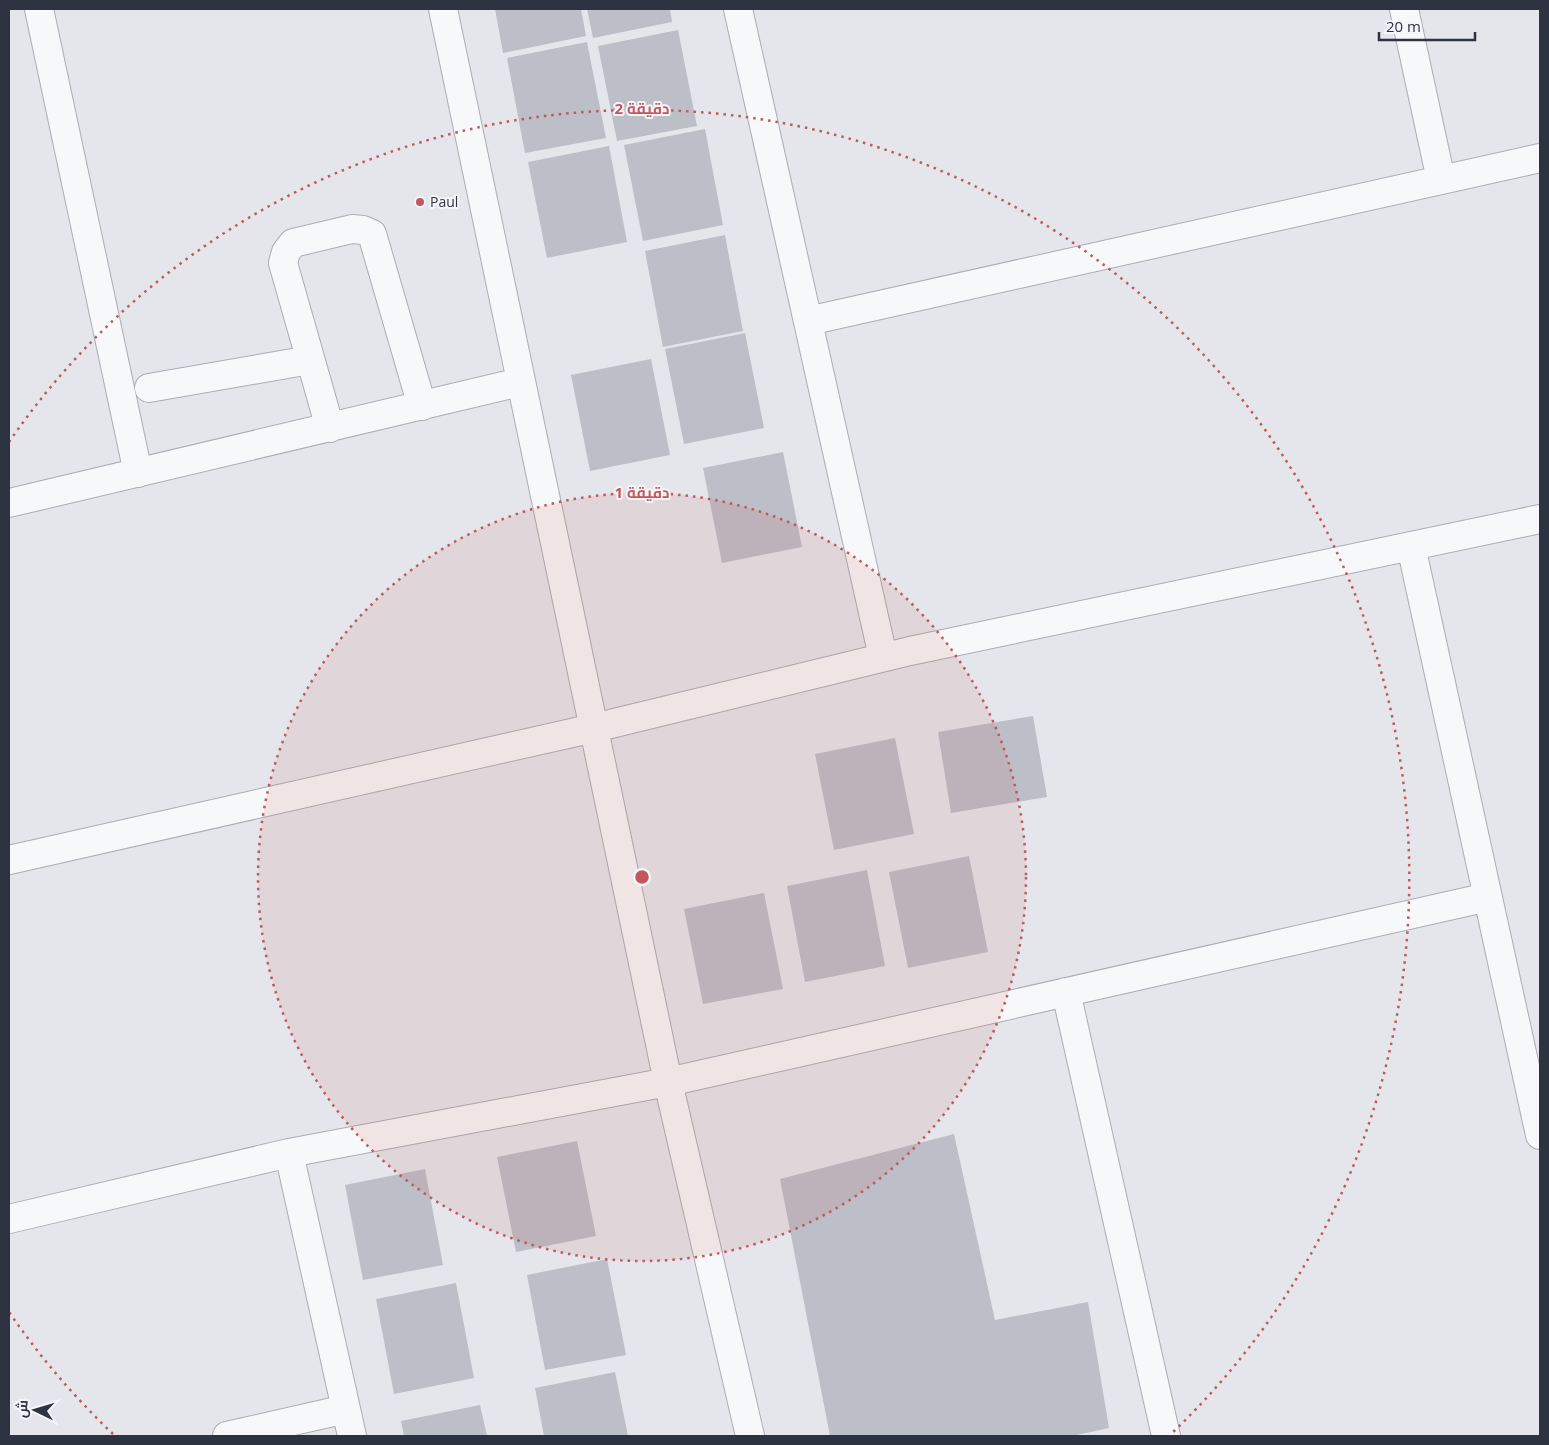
<svg xmlns="http://www.w3.org/2000/svg" width="1549" height="1445" viewBox="0 0 1549 1445" font-family="'Open Sans',Cairo,sans-serif">
<style>
.building{fill:#bcbfc7}
.lines{fill:none;stroke-linecap:round;stroke-linejoin:round}
.minor-casing{stroke:#aaadb5;stroke-width:30}
.minor{stroke:#f7f8f9;stroke-width:28}
.ring{fill:none;stroke:#c2575c;stroke-width:2.5;stroke-dasharray:2.5 5}
.poi-dot{fill:#c2575c;stroke:#f4f5f8;stroke-width:2}
.labels{text-anchor:middle;stroke-width:4;stroke-linejoin:round;paint-order:stroke}
.poi-label{font-size:14px;fill:#2e3342;stroke:#f4f5f8;text-anchor:start}
.centre{fill:#c2575c;stroke:#f4f5f8;stroke-width:2.5}
.ring-label{font-size:15px;text-anchor:middle;font-weight:bold;fill:#c2575c;stroke:#f4f5f8;stroke-width:4;stroke-linejoin:round;paint-order:stroke}
</style>
<rect width="100%" height="100%" fill="#e4e6eb"/>
<path class="building" d="M495,9H581L586,36L503,53Z
M587,9H670L672,22L593,38Z
M678,30L697,126L617,141L598,46Z
M587,42L606,138L525,153L507,58Z
M705,129L723,225L643,241L624,145Z
M609,146L627,242L547,258L528,162Z
M725,235L743,331L663,347L645,251Z
M745,333L764,428L684,444L665,349Z
M651,359L670,455L590,471L571,375Z
M783,452L802,547L722,563L703,468Z
M1033,716L1047,797L951,813L938,732Z
M895,738L914,834L834,850L815,754Z
M969,856L988,952L908,968L889,872Z
M867,870L885,966L805,982L787,886Z
M764,893L783,989L703,1004L684,909Z
M954,1134L995,1320L1088,1302L1109,1428L1072,1436H830L780,1179Z
M577,1141L596,1236L516,1252L497,1157Z
M425,1169L443,1265L363,1280L345,1185Z
M607,1259L626,1355L545,1370L527,1275Z
M456,1283L474,1378L394,1394L376,1299Z
M615,1372L628,1436H544L535,1388Z
M480,1405L487,1436H404L401,1421Z"/>
<g class="lines">
<defs>
<path id="minor" d="M39,9L138,473
M443,9L668,1082L750,1436
M738,9L883,657
M1404,9L1441,180
M808,321L1540,158
M149,388L310,360
M330,428L283,263L286,252L293,243L352,229L363,230L372,234L422,406
M9,503L520,382
M1411,546L1540,1135
M9,860L594,728L910,651L1540,519
M1066,992L1166,1436
M289,1153L352,1436
M9,1219L289,1153L668,1082L1488,897
M227,1436L346,1409"/>
</defs>
<use href="#minor" class="minor-casing"/>
<use href="#minor" class="minor"/>
</g>
<circle cx="642" cy="877" r="384" fill="#c2575c" fill-opacity=".12"/>
<g class="ring">
<circle cx="642" cy="877" r="384"/>
<path d="M113 1434A768 768 0 0 1 9 1312M9 442A768 768 0 1 1 1171 1434"/>
</g>
<circle class="poi-dot" cx="420" cy="202" r="5"/>
<g class="labels">
<g class="poi-label">
<text x="430" y="207">Paul</text>
</g>
</g>
<circle cx="642" cy="877" r="8" class="centre"/>
<g class="ring-label">
<text x="642" y="114">2 دقيقة</text>
<text x="642" y="498">1 دقيقة</text>
</g>
<rect width="1549" height="1445" fill="none" stroke="#2e3342" stroke-width="20"/>
<g transform="translate(35 1410) rotate(275)" stroke="#f4f5f8" stroke-width="4" paint-order="stroke">
<path d="M0-4L9 19L0 12L-9 19Z" fill="#2e3342"/>
<text y="-8" font-size="14" font-weight="bold" text-anchor="middle" fill="#2e3342">ش</text>
</g>
<path d="M1379 32v8h96v-8" fill="none" stroke="#2e3342" stroke-width="2.5"/>
<text x="1386" y="32" font-size="15" fill="#2e3342" stroke="#f4f5f8" stroke-width="4" paint-order="stroke">20 m</text>
</svg>
